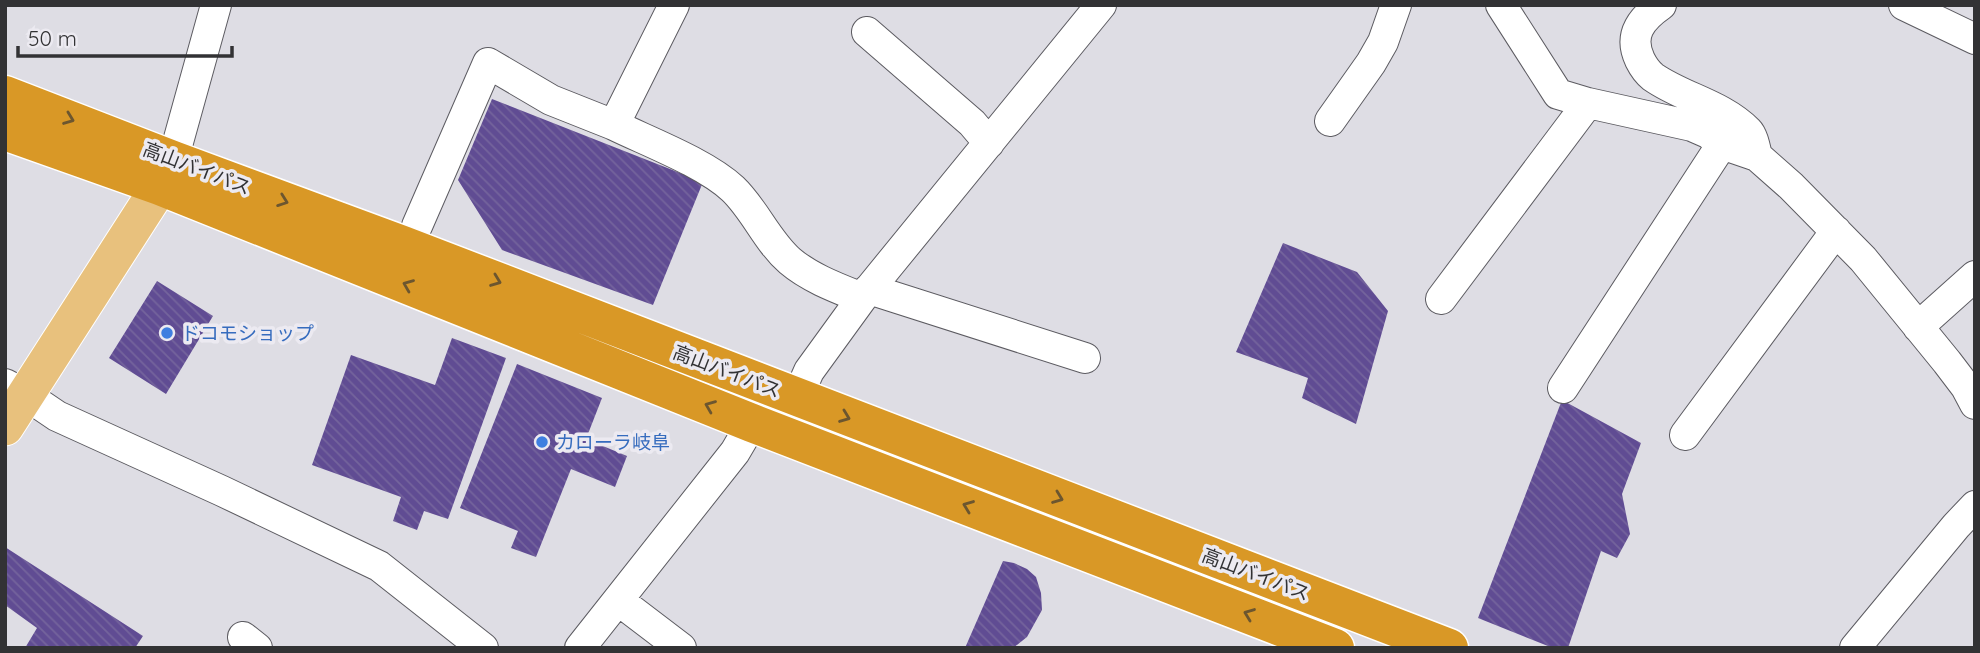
<svg xmlns="http://www.w3.org/2000/svg" width="1980" height="653" viewBox="0 0 1980 653" font-family="Quicksand,'Noto Sans JP',sans-serif">
<style>
.building{fill:url(#building-back-hatch)}
.lines{fill:none;stroke-linecap:round;stroke-linejoin:round}
.minor-casing{stroke:#5c5b61;stroke-width:32}
.major-casing{stroke:#fff;stroke-width:39}
.highway-casing{stroke:#fff;stroke-width:41}
.minor{stroke:#fff;stroke-width:30}
.major{stroke:#e8c17d;stroke-width:37}
.highway{stroke:#d99826;stroke-width:38}
.oneway{stroke:#6c562f}
.shop-dot{fill:#3f7fe0;stroke:#eceaf1;stroke-width:2.5}
.labels{text-anchor:middle;stroke-width:7;stroke-linejoin:round;paint-order:stroke}
.street-label{font-size:19px;fill:#323234;stroke:#eceaf1}
.shop-label{font-size:19px;fill:#366cbe;stroke:#eceaf1;text-anchor:start}
</style>
<defs>
<pattern id="building-back-hatch" width="6" height="6" patternUnits="userSpaceOnUse" patternTransform="scale(1.75)"><rect width="6" height="6" fill="#604c93"/><path d="M-1 5l2 2M0 0l6 6M5-1l2 2" fill="none" stroke="#74649c"/></pattern>
</defs>
<rect width="100%" height="100%" fill="#dedde4"/>
<path class="building" d="M492,99L703,182L653,305L502,250L458,180Z
M1283,243L1357,272L1388,311L1356,424L1302,398L1308,378L1236,352Z
M157,281L213,316L166,394L109,358Z
M452,338L506,358L448,519L424,511L417,530L393,521L401,497L312,465L351,355L435,385Z
M517,364L602,398L586,439L627,456L615,487L571,469L536,557L511,548L518,531L460,508Z
M1562,400L1641,443L1622,494L1630,534L1617,558L1601,551L1568,648H1553L1478,618Z
M5,547L143,636L135,648H25L37,628L5,605Z
M1003,561L1014,563L1027,569L1036,577L1041,593L1042,610L1027,637L1013,648H965Z"/>
<g class="lines">
<defs>
<path id="minor" d="M1501,5L1558,94L1588,103L1692,126L1708,133L1722,144L1757,156L1791,186L1863,259L1947,362L1966,387L1975,404
M1661,5C1641,19 1628,35 1640,60C1643,66 1648,73 1653,77C1683,98 1721,104 1748,131C1753,136 1755,148 1757,156
M1904,5L1975,39
M867,32L972,123L989,143
M1330,121L1371,63L1383,42L1396,5
M614,125C649,142 705,163 733,189C755,210 767,241 790,261C810,278 837,288 862,298
M173,160L216,5
M417,226L488,63L551,100L614,125L674,5
M869,289L1085,358
M1441,299L1588,103
M1918,327L1975,276
M5,384L26,395L57,416L222,491L379,566L483,648
M1563,388L1722,144
M797,398L809,371L862,298L1101,5
M1685,435L1836,231
M618,600L681,648
M243,637L257,648
M580,648L735,452L752,423
M1855,648L1956,526L1975,506"/>
<path id="major" d="M5,427L160,186L173,160"/>
<path id="highway" d="M5,95L173,160L403,245L1449,648
M5,131L160,186L752,423L1335,648"/>
</defs>
<use href="#minor" class="minor-casing"/>
<use href="#major" class="major-casing"/>
<use href="#highway" class="highway-casing"/>
<use href="#minor" class="minor"/>
<use href="#major" class="major"/>
<use href="#highway" class="highway"/>
</g>
<defs><path id="oneway-chevron" d="M-2-3.5L2.5 0L-2 3.5" fill="none" stroke-width="1.6" stroke-linecap="round" stroke-linejoin="round" transform="scale(1.75)"/></defs>
<g class="oneway">
<use href="#oneway-chevron" transform="translate(69 119) rotate(21)"/>
<use href="#oneway-chevron" transform="translate(283 201) rotate(20)"/>
<use href="#oneway-chevron" transform="translate(496 281) rotate(21)"/>
<use href="#oneway-chevron" transform="translate(408 285) rotate(-158)"/>
<use href="#oneway-chevron" transform="translate(710 406) rotate(-158)"/>
<use href="#oneway-chevron" transform="translate(845 417) rotate(21)"/>
<use href="#oneway-chevron" transform="translate(1058 498) rotate(21)"/>
<use href="#oneway-chevron" transform="translate(968 506) rotate(-159)"/>
<use href="#oneway-chevron" transform="translate(1249 614) rotate(-159)"/>
</g>
<g class="shop-dot">
<circle cx="167" cy="333" r="7"/>
<circle cx="542" cy="442" r="7"/>
</g>
<g class="labels">
<g class="street-label">
<text transform="translate(197 168) rotate(21)" y="7">高山バイパス</text>
<text transform="translate(727 371) rotate(21)" y="7">高山バイパス</text>
<text transform="translate(1256 574) rotate(21)" y="7">高山バイパス</text>
</g>
<g class="shop-label">
<text x="181" y="340">ドコモショップ</text>
<text x="556" y="449">カローラ岐阜</text>
</g>
</g>
<rect width="1980" height="653" fill="none" stroke="#323234" stroke-width="14"/>
<path d="M18 46v10h214v-10" fill="none" stroke="#323234" stroke-width="3.5"/>
<text x="28" y="46" font-size="21" fill="#323234" stroke="#eceaf1" stroke-width="5" paint-order="stroke">50 m</text>
</svg>
